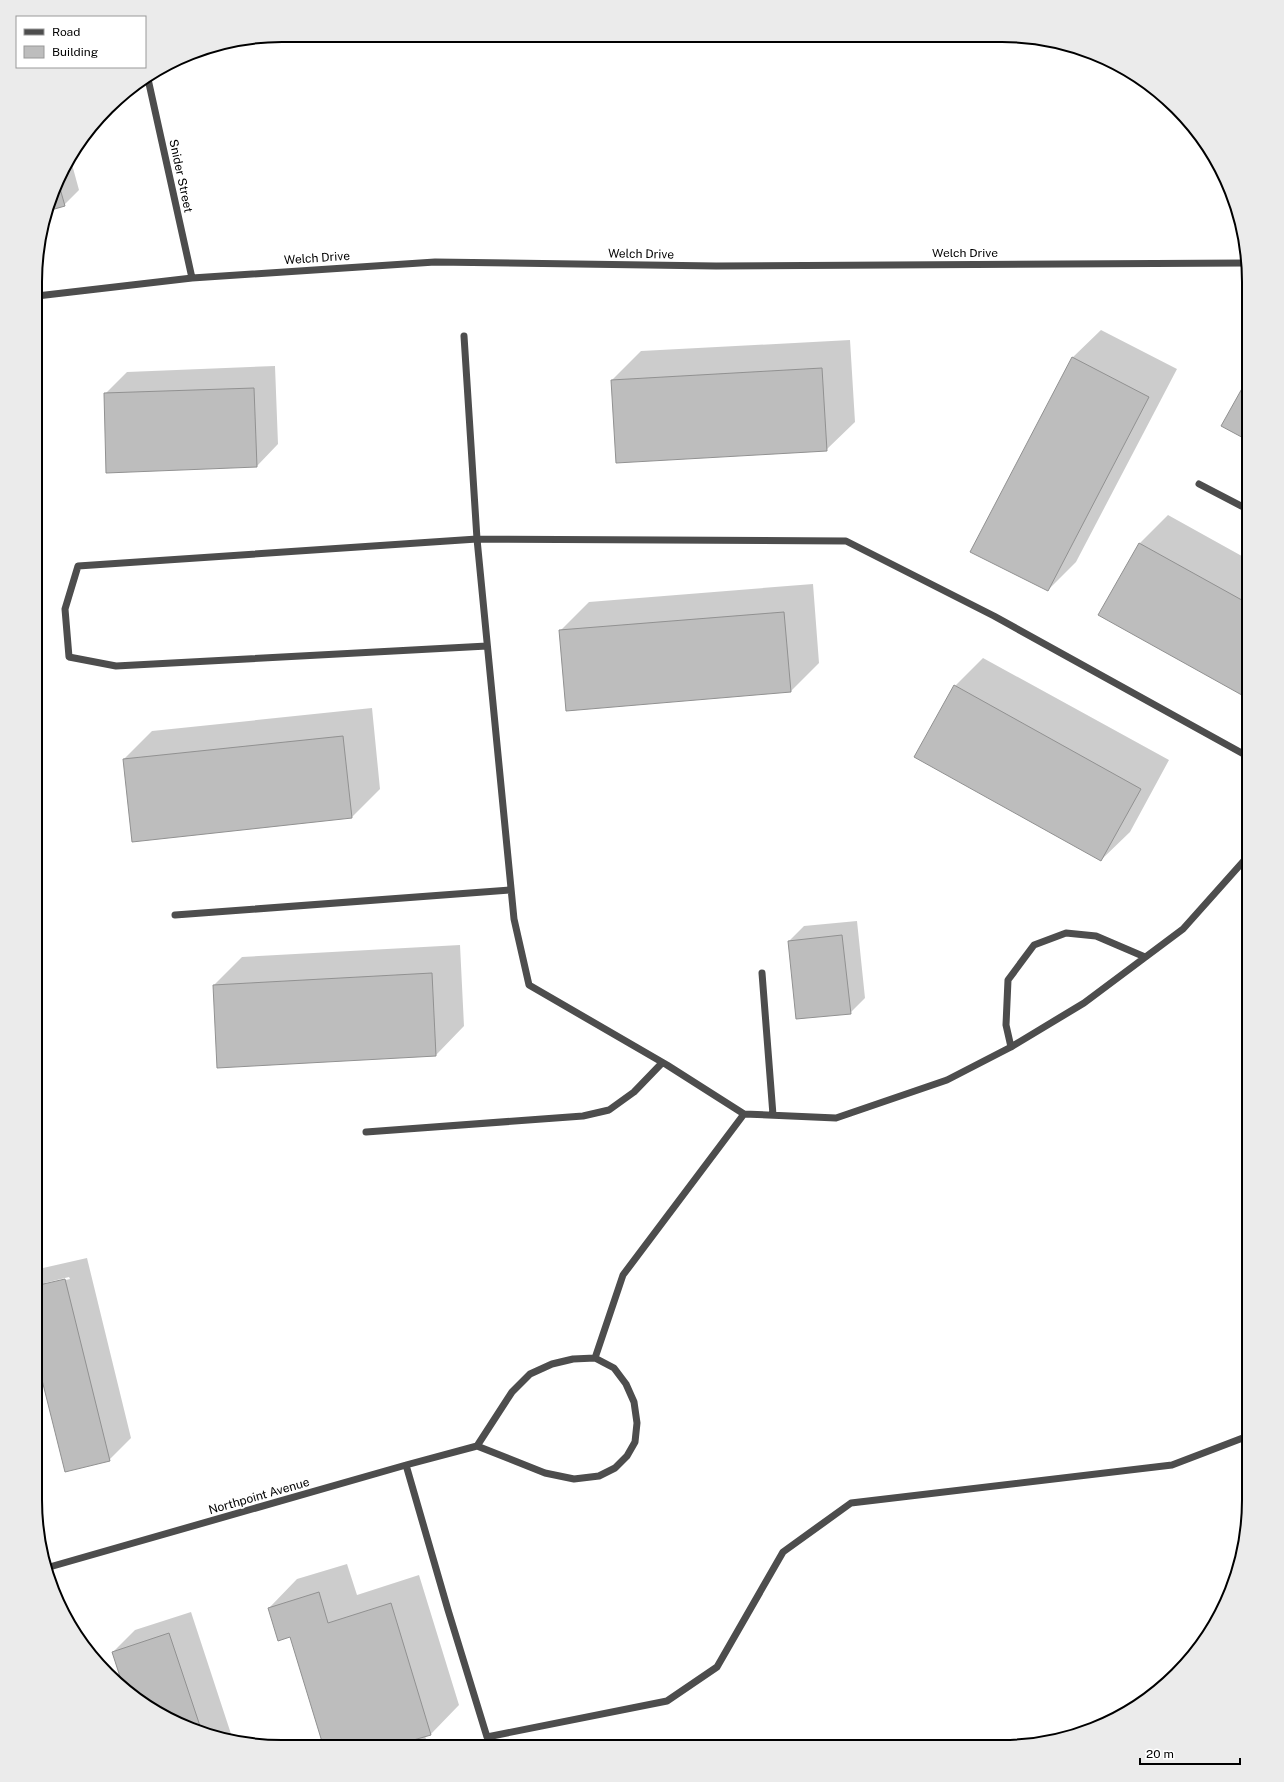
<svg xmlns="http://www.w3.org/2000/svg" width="1284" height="1782" viewBox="0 0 1284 1782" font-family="'Public Sans',sans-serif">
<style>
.shadow{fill:#0003;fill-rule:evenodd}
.building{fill:#bdbdbd;stroke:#919191}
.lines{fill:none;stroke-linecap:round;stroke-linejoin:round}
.minor{stroke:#4d4d4d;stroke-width:7}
.labels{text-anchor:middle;stroke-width:3.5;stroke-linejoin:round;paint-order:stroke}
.street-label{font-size:12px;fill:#000;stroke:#fff}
.rim{fill:none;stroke:#000;stroke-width:2}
</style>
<rect width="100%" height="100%" fill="#fff"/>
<path class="shadow" d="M70,157L79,190L64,205L51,209Z
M1101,330L1177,369L1076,562L1048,590L1072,358Z
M850,340L855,422L826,450L617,462L612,380L641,351Z
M275,366L278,444L257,466L105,394L127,372Z
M1168,515L1249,560V698L1140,543Z
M813,584L819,663L791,691L560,631L589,602Z
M983,658L1169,760L1130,832L1101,860L955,686Z
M372,708L380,789L352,817L132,840L124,759L152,731Z
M857,921L865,998L850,1013L789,941L804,926Z
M460,945L464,1026L436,1055L214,985L242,957Z
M87,1258L131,1438L109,1460L35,1348V1276L43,1268ZM69,1277L70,1279L45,1285V1283Z
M347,1564L357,1595L419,1575L459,1705L431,1734L425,1736L428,1745H324L290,1636L269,1608L297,1579Z
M191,1612L233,1740L188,1728L132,1696L126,1691L113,1652L135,1630Z"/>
<path class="building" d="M59,185L65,206L51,210Z
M1072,357L1149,397L1048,591L970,552Z
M822,368L827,451L616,463L611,380Z
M1249,376V441L1221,426Z
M254,388L257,467L106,473L104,393Z
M1139,543L1249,604V699L1098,615Z
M784,612L791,692L566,711L559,630Z
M954,685L1141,789L1101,861L914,757Z
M343,736L352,818L132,842L123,759Z
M842,935L851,1014L796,1019L788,941Z
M432,973L436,1056L217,1068L213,985Z
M65,1279L110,1461L65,1472L35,1352V1286Z
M319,1592L328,1623L391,1603L431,1735L396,1745H323L290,1637L278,1641L268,1608Z
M169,1633L202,1732L188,1728L132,1696L124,1689L112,1652Z"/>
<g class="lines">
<path class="minor" d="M148,79L192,278
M37,296L192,278L435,262L716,266L1247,263
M464,336L477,539L514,919L529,985L667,1065L744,1114L623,1275L595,1358
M1199,484L1249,510
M487,646L116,666L69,657L65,609L78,566L477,539L846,541L994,616L1249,757
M175,915L511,890
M762,973L773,1115
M1011,1047L1006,1025L1008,980L1034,945L1066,933L1096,936L1145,957
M744,1114L836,1118L947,1080L1011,1047L1084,1003L1183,929L1249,855
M366,1132L583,1116L609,1110L634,1092L662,1063
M406,1465L448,1610L487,1737L667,1701L717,1667L783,1552L851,1503L1172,1465L1248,1436
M46,1568L406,1465L477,1446L545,1473L574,1479L599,1476L615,1468L627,1456L635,1442L637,1423L634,1402L626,1384L614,1368L595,1358L573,1359L552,1364L530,1374L512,1392L477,1446"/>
</g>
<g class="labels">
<g class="street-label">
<text transform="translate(181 176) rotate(78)" y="4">Snider Street</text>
<text x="965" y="257">Welch Drive</text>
<text transform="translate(641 254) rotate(1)" y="4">Welch Drive</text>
<text transform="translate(317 258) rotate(-4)" y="4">Welch Drive</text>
<text transform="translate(259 1496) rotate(-16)" y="4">Northpoint Avenue</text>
</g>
</g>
<path d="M0 0H1284V1782H0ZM282 42H1002A240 240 0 0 1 1242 282V1500A240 240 0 0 1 1002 1740H282A240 240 0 0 1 42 1500V282A240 240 0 0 1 282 42Z" fill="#ebebeb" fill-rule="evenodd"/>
<path class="rim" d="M282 42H1002A240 240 0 0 1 1242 282V1500A240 240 0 0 1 1002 1740H282A240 240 0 0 1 42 1500V282A240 240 0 0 1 282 42Z"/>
<rect x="16" y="16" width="130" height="52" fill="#ffffff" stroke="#999999"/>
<rect x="24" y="29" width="20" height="6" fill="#4d4d4d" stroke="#999999"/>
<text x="52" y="36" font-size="12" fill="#000000">Road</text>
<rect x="24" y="46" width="20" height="12" fill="#bdbdbd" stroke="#999999"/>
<text x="52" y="56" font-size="12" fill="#000000">Building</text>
<path d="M1140 1758v6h100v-6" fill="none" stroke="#000000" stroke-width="2"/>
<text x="1146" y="1758" font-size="12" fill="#000000" stroke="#ffffff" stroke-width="3" paint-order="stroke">20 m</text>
</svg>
